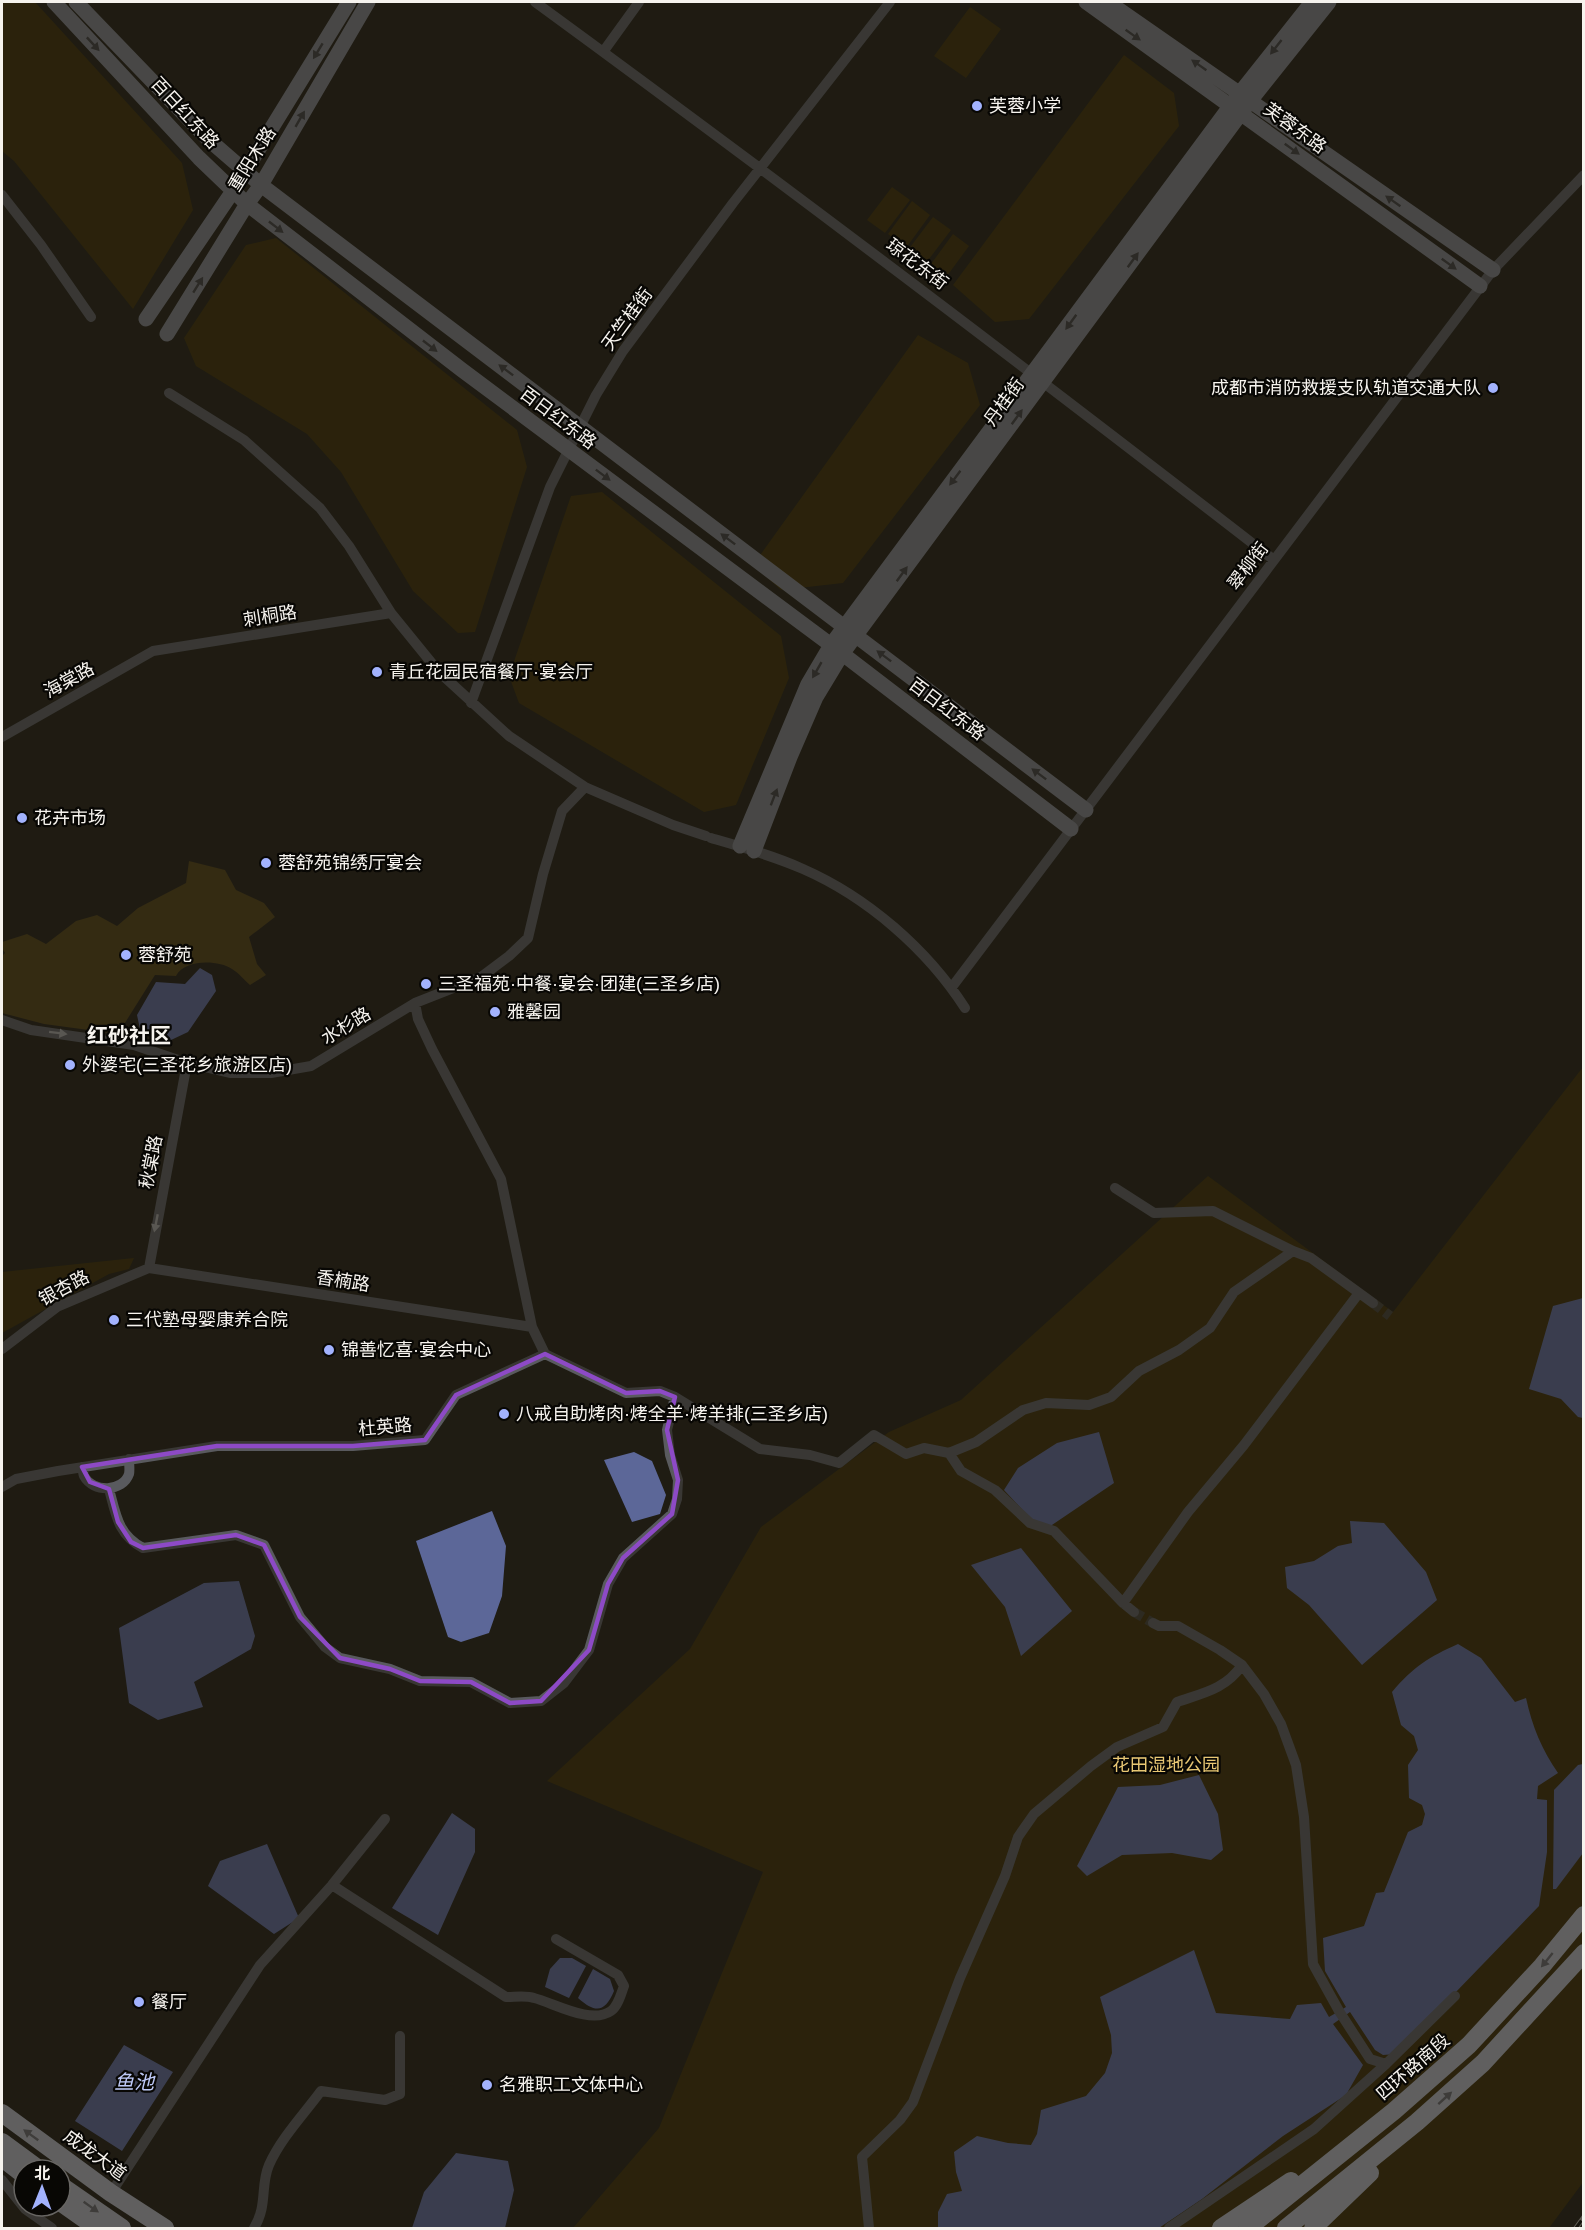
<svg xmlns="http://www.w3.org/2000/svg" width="1585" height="2230" viewBox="0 0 1585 2230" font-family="Helvetica,'Noto Sans SC',sans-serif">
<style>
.green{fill:#3a2c05}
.forest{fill:#4e3e13}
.water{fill:#5c6798}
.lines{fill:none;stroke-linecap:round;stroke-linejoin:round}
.street-tunnel{stroke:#3f3c34;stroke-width:10;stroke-dasharray:10 5;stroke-linecap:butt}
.street{stroke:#595a5e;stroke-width:10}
.secondary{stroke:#7b7d85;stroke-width:15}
.highway{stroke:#afb2bd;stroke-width:18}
.rail-casing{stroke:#b1aea7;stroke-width:5}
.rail{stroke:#080704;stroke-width:3;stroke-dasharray:9;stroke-linecap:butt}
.oneway{fill:#3c3c3e}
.oneway2{fill:#a09f9f}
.oneway3{fill:#64656a}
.marked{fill:none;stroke:#8d4ac6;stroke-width:4.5;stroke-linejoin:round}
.poi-dot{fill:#a2b2fd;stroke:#080704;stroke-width:2}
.labels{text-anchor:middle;stroke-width:4.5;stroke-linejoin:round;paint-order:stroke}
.poi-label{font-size:18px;fill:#f6f3ee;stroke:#080704;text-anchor:start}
.street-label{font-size:18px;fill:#f6f3ee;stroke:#080704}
.park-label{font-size:18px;fill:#e8c774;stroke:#080704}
.water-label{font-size:20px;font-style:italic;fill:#bec9f7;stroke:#080704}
.quarter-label{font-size:21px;font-weight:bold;fill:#f6f3ee;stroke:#080704}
</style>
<rect width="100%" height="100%" fill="#1f1c13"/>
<path class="green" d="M2,2H35L182,163L193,210L133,309L14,161L2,151Z
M970,7L1001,29L966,78L934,56Z
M1124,55L1174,93L1179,126L1029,319L995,322L953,285Z
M892,187L910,200L885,233L867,220Z
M912,201L930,215L906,248L888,234Z
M933,217L951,230L926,263L908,250Z
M953,234L969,246L947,276L931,264Z
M276,238L517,430L527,467L475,632L458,633L413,591L341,472L307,434L196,366L184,338L246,245Z
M918,335L968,363L980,405L843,583L781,590L753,565Z
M602,492L781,636L789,678L736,805L704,812L519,703L509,676L571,496Z
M1583,1067L1584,2181L1549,2228H573L659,2128L763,1872L547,1781L690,1649L761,1527L889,1432L961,1400L1208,1176L1393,1312Z
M134,1258L129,1269L109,1274L2,1333V1272Z"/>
<path class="forest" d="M189,861L225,870L236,890L264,903L275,917L249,937L257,964L266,975L250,985C244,980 239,973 232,969C218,960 185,959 176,976L155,975L118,1034L44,1024L2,1013V956L5,953L2,948V942L27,934L46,944L76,921L97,915L117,926L138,908L186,883Z"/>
<path class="water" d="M200,968L212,975L216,991L188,1032L171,1040L140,1029L137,1015L156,982L185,984Z
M1583,1298H1584L1583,1418L1578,1417L1561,1399L1529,1389L1553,1306Z
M1099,1432L1114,1483L1049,1527L1032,1520L1004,1490L1018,1468L1057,1443Z
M634,1452L652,1461L666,1495L660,1514L632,1522L604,1460Z
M492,1511L506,1546L502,1596L489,1633L461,1642L448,1637L416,1541Z
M1350,1521L1384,1523L1426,1572L1437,1600L1362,1665L1309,1605L1287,1588L1285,1567L1314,1561L1338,1546L1352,1543Z
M1021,1548L1072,1611L1021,1656L1005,1607L971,1565Z
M239,1581L255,1636L251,1649L194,1682L203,1707L158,1720L129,1703L119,1628L204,1583Z
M1458,1644L1481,1658L1515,1702L1526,1698C1532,1726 1542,1750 1558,1773L1538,1786L1537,1799L1547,1800V1852L1539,1906L1396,2054L1383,2055L1375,2050L1350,2012L1333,2024L1363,2065L1346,2095L1283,2136L1202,2199L1159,2228H938V2212L947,2194L962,2191L956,2172L954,2152L977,2136L1008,2143L1031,2145L1037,2134L1041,2110L1086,2096L1105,2073L1112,2053L1111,2035L1100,1997L1194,1950L1216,2013L1290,2019L1297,2005L1321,2003L1329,2017L1346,2007L1325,1971L1323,1938L1364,1926L1376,1893L1384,1892L1408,1832L1422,1825L1425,1814L1422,1805L1409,1798L1408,1765L1418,1750L1414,1736L1401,1725L1392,1692C1413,1667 1429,1657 1458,1644Z
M1583,1764V1853L1556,1889H1553L1554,1790L1578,1765Z
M1199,1775L1218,1814L1223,1850L1211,1860L1172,1853L1122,1855L1087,1876L1077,1866L1118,1787L1160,1785Z
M452,1813L475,1829V1852L438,1935L392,1908Z
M267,1844L299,1918L274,1934L208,1886L220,1861Z
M560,1958H572L586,1966L569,1998L545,1987L550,1969Z
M593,1969L610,1979L614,1991C605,2012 596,2014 578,1998Z
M124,2045L173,2072L122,2151L75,2121Z
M456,2153L508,2161L514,2190L505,2228H412L424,2192Z"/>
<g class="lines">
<path class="street-tunnel" d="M1373,1303L1390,1316
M1134,1612L1153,1623"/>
<path class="street" d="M535,2C784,184 1030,371 1274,560
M603,52L639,2
M2,195L41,245L91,317
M169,393L244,440L320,508L349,546L391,613L439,672L509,736L585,787L673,825L706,836
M471,703L550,487L596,395L623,351L733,203L890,2
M2,737L153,651L391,613
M711,838C742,847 774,856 803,869C867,897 927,949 965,1008
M952,987L1493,270L1584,175
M2,1020L31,1030L134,1045L187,1063L230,1073H271L311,1066L415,1003L481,977L509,956L528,938L543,874L562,811L585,787
M1115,1188L1154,1213L1213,1211L1293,1251
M149,1268L187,1063
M2,1349L57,1307L149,1268L532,1327
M545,1354L626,1393L660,1391L675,1397L760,1449L810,1455L839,1463L874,1435L906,1454L924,1448L949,1453L976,1442L1023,1410L1046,1403L1089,1405L1111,1397L1139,1371L1179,1350L1210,1328L1234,1292L1293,1251L1311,1258L1373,1303
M949,1453L961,1471L995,1490L1030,1523L1054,1531L1123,1603
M82,1467C83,1470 83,1474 84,1476C93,1493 123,1492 129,1474C130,1470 129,1464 129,1459
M2,1487L16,1479L58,1471L217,1446H353L425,1440L456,1395L545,1354L532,1327L501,1179L432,1049L418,1019L415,1003
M109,1489C116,1515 118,1535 143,1548L236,1535L264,1545L300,1617L325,1647L340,1658L390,1669L420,1681L471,1682L510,1703L541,1701L564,1683L589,1650L608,1584L623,1558L672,1514L677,1499L678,1480L670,1455L667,1430L675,1397
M1134,1612L1123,1603L1188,1512L1244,1445L1359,1293
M1153,1623L1159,1626H1178L1220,1650L1242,1665L1264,1694L1281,1724L1296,1765L1304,1817L1313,1964L1339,2011L1370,2059L1386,2064L1455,1996
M332,1885L385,1819
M2,2180L25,2209L52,2228
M111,2193L260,1965L332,1885L506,1997C515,1997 526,1995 534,1998C554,2003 591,2025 611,2011C618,2006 621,1994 624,1986L618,1975L556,1939
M254,2228C268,2205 260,2186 269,2165C281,2138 304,2114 321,2091L385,2100L400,2094V2036
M869,2228L862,2157L900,2120L913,2102L960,1978L1005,1876L1018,1837L1034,1814L1091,1766L1117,1747L1163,1727L1177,1702C1203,1693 1226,1689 1242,1665
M1169,2228L1314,2129L1386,2064"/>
<path class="secondary" d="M54,2L199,158L247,204L462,370L831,645L1071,829
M76,2L208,139L261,185L1086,810
M1086,2L1480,286
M1108,2L1493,270
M146,319L233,191L349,2
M167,334L247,204L261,185L368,2
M740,846L808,684L831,645L1240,93L1312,2
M754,851L790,757L816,697L842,654L1250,101L1329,2"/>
<path class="highway" d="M2,2113L111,2193L165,2228
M2,2142L40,2170
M2,2158L24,2175
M60,2185L122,2228
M60,2202L97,2228
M1221,2228L1291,2181
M1248,2228L1394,2111L1469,2045L1542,1966L1584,1915
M1286,2228L1417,2122L1483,2063L1584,1953
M1313,2228L1370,2173"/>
<defs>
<path id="rail" d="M1576,2228L1584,2217"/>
</defs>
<use href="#rail" class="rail-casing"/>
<use href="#rail" class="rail"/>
</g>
<defs><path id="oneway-solid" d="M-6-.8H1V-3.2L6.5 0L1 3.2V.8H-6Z" transform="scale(1.5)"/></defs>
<g class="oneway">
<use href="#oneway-solid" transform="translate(1133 35) rotate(35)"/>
<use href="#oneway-solid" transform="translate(93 44) rotate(47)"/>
<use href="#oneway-solid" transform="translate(1276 47) rotate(128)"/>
<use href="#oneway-solid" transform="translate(318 51) rotate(121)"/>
<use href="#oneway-solid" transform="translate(1199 65) rotate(-145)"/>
<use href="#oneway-solid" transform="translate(300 119) rotate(-60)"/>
<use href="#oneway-solid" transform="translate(1292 149) rotate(36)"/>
<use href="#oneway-solid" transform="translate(1393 201) rotate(-145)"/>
<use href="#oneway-solid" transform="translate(276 227) rotate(38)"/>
<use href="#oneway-solid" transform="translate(1133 260) rotate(-54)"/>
<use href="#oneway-solid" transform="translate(1449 264) rotate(36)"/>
<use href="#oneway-solid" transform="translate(198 285) rotate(-58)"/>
<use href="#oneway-solid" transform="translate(1071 322) rotate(126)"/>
<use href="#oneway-solid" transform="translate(430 346) rotate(38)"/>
<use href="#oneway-solid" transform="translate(506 370) rotate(-143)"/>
<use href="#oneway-solid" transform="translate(1017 417) rotate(-54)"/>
<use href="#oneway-solid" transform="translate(603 475) rotate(37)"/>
<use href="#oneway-solid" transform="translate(955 478) rotate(127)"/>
<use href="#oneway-solid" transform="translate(728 539) rotate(-143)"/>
<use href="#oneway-solid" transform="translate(902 574) rotate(-54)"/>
<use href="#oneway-solid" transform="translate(884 656) rotate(-143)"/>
<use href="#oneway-solid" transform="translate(817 670) rotate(120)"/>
<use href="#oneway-solid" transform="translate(1039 774) rotate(-143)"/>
<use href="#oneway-solid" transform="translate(774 797) rotate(-69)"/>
</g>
<g class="oneway2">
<use href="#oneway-solid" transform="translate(58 1033) rotate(7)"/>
<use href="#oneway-solid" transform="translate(156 1223) rotate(101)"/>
</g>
<g class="oneway3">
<use href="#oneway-solid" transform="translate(1547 1960) rotate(129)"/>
<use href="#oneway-solid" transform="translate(1445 2098) rotate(-42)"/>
<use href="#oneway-solid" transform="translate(31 2135) rotate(-144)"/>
<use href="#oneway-solid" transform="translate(91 2207) rotate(35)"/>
</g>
<path d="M0 0H1585V2230H0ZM545,1354L626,1393L660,1391L675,1397L667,1430L678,1480L672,1514L623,1558L608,1584L589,1650L541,1701L510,1703L471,1682L420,1681L390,1669L340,1658L300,1617L264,1545L236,1535L143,1548L131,1542L118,1522L109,1489L90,1482L82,1467L217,1446H353L425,1440L456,1395Z" fill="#1f1c13" fill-opacity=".55" fill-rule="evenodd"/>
<path class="marked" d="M545,1354L626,1393L660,1391L675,1397L667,1430L678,1480L672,1514L623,1558L608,1584L589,1650L541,1701L510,1703L471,1682L420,1681L390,1669L340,1658L300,1617L264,1545L236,1535L143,1548L131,1542L118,1522L109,1489L90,1482L82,1467L217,1446H353L425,1440L456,1395Z"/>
<g class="poi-dot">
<circle cx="977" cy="106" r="6"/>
<circle cx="1493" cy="388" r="6"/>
<circle cx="377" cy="672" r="6"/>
<circle cx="22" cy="818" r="6"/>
<circle cx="266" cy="863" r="6"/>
<circle cx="126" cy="955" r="6"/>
<circle cx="426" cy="984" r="6"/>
<circle cx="495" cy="1012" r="6"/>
<circle cx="70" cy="1065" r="6"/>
<circle cx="114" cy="1320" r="6"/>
<circle cx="329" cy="1350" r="6"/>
<circle cx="504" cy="1414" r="6"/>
<circle cx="139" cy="2002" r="6"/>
<circle cx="487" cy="2085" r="6"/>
</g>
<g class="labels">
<g class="poi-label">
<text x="989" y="112">芙蓉小学</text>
<text x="1481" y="394" text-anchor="end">成都市消防救援支队轨道交通大队</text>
<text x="389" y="678">青丘花园民宿餐厅·宴会厅</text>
<text x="34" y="824">花卉市场</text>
<text x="278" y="869">蓉舒苑锦绣厅宴会</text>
<text x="138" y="961">蓉舒苑</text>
<text x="438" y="990">三圣福苑·中餐·宴会·团建(三圣乡店)</text>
<text x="507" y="1018">雅馨园</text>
<text x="82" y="1071">外婆宅(三圣花乡旅游区店)</text>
<text x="126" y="1326">三代塾母婴康养合院</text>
<text x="341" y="1356">锦善忆喜·宴会中心</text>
<text x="516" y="1420">八戒自助烤肉·烤全羊·烤羊排(三圣乡店)</text>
<text x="151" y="2008">餐厅</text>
<text x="499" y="2091">名雅职工文体中心</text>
</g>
<g class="street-label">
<text transform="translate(185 113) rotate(47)" y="6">百日红东路</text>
<text transform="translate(1295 128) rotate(36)" y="6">芙蓉东路</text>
<text transform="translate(252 159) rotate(-58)" y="6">重阳木路</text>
<text transform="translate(917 264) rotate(37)" y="6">琼花东街</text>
<text transform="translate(627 319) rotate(-54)" y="6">天竺桂街</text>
<text transform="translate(1004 402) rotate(-54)" y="6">丹桂街</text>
<text transform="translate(558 418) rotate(37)" y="6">百日红东路</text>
<text transform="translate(1248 566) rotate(-53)" y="6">翠柳街</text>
<text transform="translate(270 616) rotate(-9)" y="6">刺桐路</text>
<text transform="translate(69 680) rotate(-29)" y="6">海棠路</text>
<text transform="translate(947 709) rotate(37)" y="6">百日红东路</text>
<text transform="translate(346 1026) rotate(-31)" y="6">水杉路</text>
<text transform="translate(151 1162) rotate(-79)" y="6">秋棠路</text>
<text transform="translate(343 1281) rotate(9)" y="6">香楠路</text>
<text transform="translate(64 1288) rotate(-28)" y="6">银杏路</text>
<text transform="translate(385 1427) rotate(-5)" y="6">杜英路</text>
<text transform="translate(1413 2067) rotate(-41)" y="6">四环路南段</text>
<text transform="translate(95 2155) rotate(36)" y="6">成龙大道</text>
</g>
<g class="park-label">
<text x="1166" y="1771">花田湿地公园</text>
</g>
<g class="water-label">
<text x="134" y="2089">鱼池</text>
</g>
<g class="quarter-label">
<text x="129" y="1043">红砂社区</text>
</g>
</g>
<rect width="1585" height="2230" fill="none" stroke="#f6f3ee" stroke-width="6"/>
<g transform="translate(42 2188) rotate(1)"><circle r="28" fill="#080704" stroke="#676562" stroke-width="1.5"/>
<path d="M0-4.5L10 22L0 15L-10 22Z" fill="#a2b2fd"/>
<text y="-9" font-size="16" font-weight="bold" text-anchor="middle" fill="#f6f3ee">北</text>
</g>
</svg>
